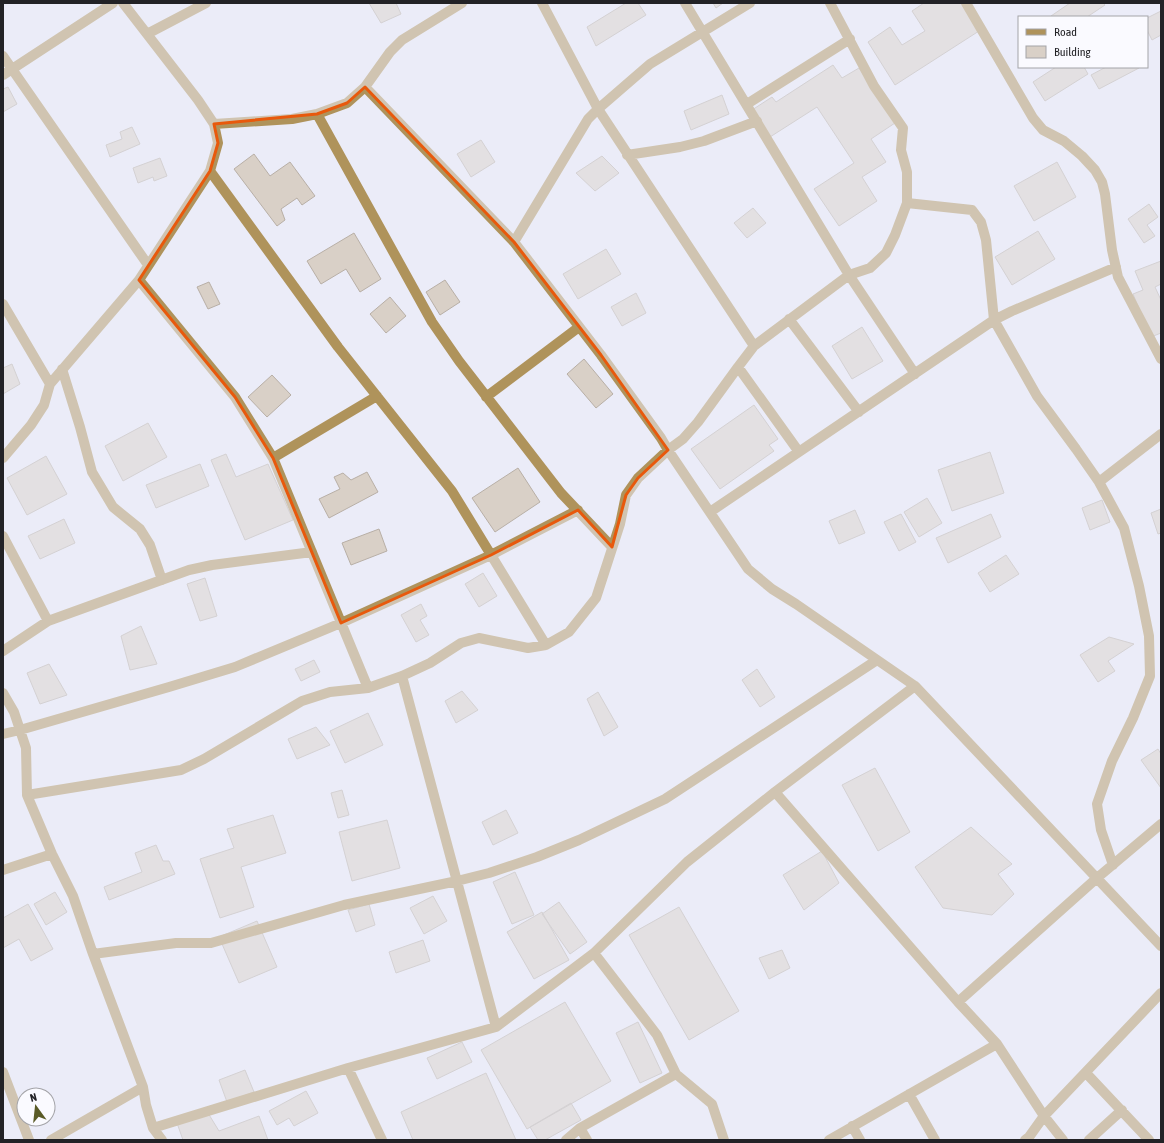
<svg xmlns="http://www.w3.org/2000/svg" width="1164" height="1143" viewBox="0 0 1164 1143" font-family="'Asap Condensed',sans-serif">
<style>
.building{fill:#d9d0c7;stroke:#b8afa6}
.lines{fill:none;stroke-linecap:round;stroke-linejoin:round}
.street{stroke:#af935b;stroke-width:10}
.marked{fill:none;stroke:#e8590c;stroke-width:3;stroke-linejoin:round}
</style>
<rect width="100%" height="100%" fill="#ebecf8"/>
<path class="building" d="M369,3H396L401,14L381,23Z
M626,3H638L646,15L596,46L587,27Z
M713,3H723L716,8Z
M924,3H961L979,31L895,85L868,42L890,27L902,45L925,31L912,11Z
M1070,3H1103L1105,5L1087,17H1052L1051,16Z
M1161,11V35L1152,40L1147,30V18Z
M833,65L842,78L859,68L895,123L871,139L886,162L862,177L877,201L839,226L814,189L854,163L817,107L770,137L752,110L772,97L776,102Z
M1056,67H1084L1088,74L1045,101L1033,82Z
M1106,67H1139V68L1099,89L1091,75Z
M8,87L17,104L3,112V89Z
M722,95L729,114L691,130L684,111Z
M132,127L140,144L110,157L106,145L122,139L120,132Z
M481,140L495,162L471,177L457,154Z
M254,154L270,176L290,162L315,196L302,205L297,198L281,209L285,220L277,226L234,169Z
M602,156L619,173L595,191L576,173Z
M160,158L167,176L154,181L153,177L138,183L133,168Z
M1057,162L1076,197L1034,221L1014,186Z
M1149,204L1158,217L1147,225L1155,236L1144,243L1128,219Z
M753,208L766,223L747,238L734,223Z
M1038,231L1055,259L1012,285L995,257Z
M354,233L381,279L360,292L346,269L321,284L307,261Z
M606,249L621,274L578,299L563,274Z
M1161,261V284L1155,287L1161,300V333L1151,337L1133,294L1143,290L1135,271Z
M445,280L460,302L440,315L426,292Z
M209,282L220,304L208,309L197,287Z
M636,293L646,313L622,326L611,307Z
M390,297L406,316L386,333L370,314Z
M862,327L883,361L852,379L832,346Z
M584,359L613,394L596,408L567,374Z
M12,364L20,384L3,394V368Z
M272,375L291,395L267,417L248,397Z
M754,405L778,439L769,445L774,451L720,489L691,449Z
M148,423L167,457L123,481L105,446Z
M990,452L1004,493L952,511L938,470Z
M226,454L236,477L268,464L293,520L245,540L211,460Z
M46,456L67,494L27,515L7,478Z
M200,464L209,486L156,508L146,485Z
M518,468L540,502L495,532L472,498Z
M367,472L378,492L329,518L319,499L340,489L334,477L343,473L351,480Z
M927,498L942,523L919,537L904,512Z
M1102,500L1110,522L1090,530L1082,508Z
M1161,509V533L1158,534L1151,513Z
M855,510L865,533L839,544L829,521Z
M901,514L916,542L899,551L884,522Z
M991,514L1001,537L948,563L936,538Z
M64,519L75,543L40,559L28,536Z
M379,529L387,551L351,565L342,543Z
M1006,555L1019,574L990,592L978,573Z
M483,573L497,596L479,607L465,584Z
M205,578L217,616L200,621L187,584Z
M421,604L427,616L420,620L429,635L416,642L401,615Z
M141,626L157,664L130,670L121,636Z
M1109,637L1134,644L1108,661L1115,671L1098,682L1080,655Z
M314,660L320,672L301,681L295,669Z
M49,664L67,695L40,704L27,673Z
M757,669L775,697L760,707L742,680Z
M462,691L478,710L456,723L445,701Z
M598,692L618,727L604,736L587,699Z
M368,713L383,745L345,763L330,731Z
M316,727L330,745L297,759L288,739Z
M1158,749L1161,754V788L1141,760Z
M875,768L910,832L878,851L842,785Z
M342,790L349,815L338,818L331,793Z
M506,810L518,833L493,845L482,822Z
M273,815L286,853L241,867L254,907L220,918L200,859L234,848L227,829Z
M387,820L400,868L352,881L339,832Z
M971,827L1012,864L998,874L1014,894L992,915L943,908L915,867Z
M156,845L163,861H169L175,874L109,900L104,887L142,872L135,853Z
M822,851L839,883L804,910L783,875Z
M515,872L534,915L512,924L493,882Z
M55,892L67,912L46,925L34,904Z
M433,896L447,921L424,934L410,908Z
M559,902L587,942L570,954L542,914Z
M28,904L53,949L31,961L19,939L3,948V918Z
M369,904L375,925L356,932L348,910Z
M679,907L739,1011L689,1040L629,935Z
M542,912L569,960L534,979L507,932Z
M257,921L277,967L239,983L219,937Z
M423,940L430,961L396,973L389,952Z
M782,950L790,968L769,979L759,958Z
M565,1002L611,1081L527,1129L481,1050Z
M638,1022L662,1073L640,1083L616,1033Z
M462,1042L472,1062L437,1079L427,1058Z
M245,1070L254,1092L227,1102L219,1080Z
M486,1073L516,1140H413L401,1112Z
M306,1091L318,1113L294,1126L289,1118L277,1125L269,1111Z
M571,1103L581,1120L545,1140H538L530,1127Z
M208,1113L219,1131L259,1116L268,1140H183L177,1123Z"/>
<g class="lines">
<path class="street" d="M542,3L598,109L754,346
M685,3L849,275L915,374
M966,3L1033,118L1043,130L1064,141L1082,156L1095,170L1102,182L1105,194L1112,250L1118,277L1161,359
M147,34L206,3
M3,56L148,265
M3,75L113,3
M365,87L514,242L601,355L661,438L668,450L748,569L772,589L796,604L915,686L1161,946
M747,104L850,39
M317,114L432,322L459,361L561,493L612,547
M214,124L292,119L317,114L347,103L365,87L390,52L402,40L462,3
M627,155L680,147L704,141L757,121
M210,171L338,347L452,491L546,645
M907,203L972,210L981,222L986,240L994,320L1037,396L1076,449L1099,482L1124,528L1139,586L1149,636L1150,676L1133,718L1112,761L1097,804L1101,830L1113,865
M514,242L588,119L598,109L650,64L750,3
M139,280L235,397L273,458L368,688
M3,304L50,384
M789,319L859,412
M738,367L799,452
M62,369L80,427L92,472L113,507L140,529L150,545L162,580
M486,397L579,327
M3,458L31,425L44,405L50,384L139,280L210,171L218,143L214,124L198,100L123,3
M273,458L377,396
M1099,482L1161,434
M710,512L994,320L1012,311L1116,267
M3,536L48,621
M3,651L48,621L189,570L212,565L312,552
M402,676L496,1027
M3,693L14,712L26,748L27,795L52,854L73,896L93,954L143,1087L146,1105L153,1128L162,1140
M3,734L20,730L169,687L235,667L341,623L491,555L578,510
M775,792L958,1002L997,1044L1044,1116L1063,1140
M27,795L181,770L204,759L302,701L330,692L368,688L402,676L430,663L461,643L479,638L528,648L546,645L569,632L596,598L620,524L626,495L638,478L668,450L683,439L698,422L738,367L754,346L849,275L870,268L886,253L895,235L907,203V172L901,150L903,128L874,86L830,3
M3,870L52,854
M594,953L657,1035L676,1074L712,1104L724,1140
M93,954L176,943H211L344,905L457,881L489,873L537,857L579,840L665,799L877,660
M958,1002L1097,878L1161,824
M348,1068L382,1140
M3,1072L29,1140
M1086,1073L1149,1140
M909,1094L935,1140
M852,1126L860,1140
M153,1128L348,1068L496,1027L594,953L687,862L775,792L915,686
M580,1128L587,1140
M51,1140L143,1087
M566,1140L580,1128L676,1074
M829,1140L997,1044
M1025,1140L1029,1137L1044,1116L1161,993
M1089,1140L1122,1110"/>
</g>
<path d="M0 0H1164V1143H0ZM365,87L514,242L601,355L668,450L638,478L626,495L612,547L578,510L491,555L341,623L273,458L235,397L139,280L210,171L218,143L214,124L317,114L347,103Z" fill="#ebecf8" fill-opacity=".55" fill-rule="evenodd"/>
<path class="marked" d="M365,87L514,242L601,355L668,450L638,478L626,495L612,547L578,510L491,555L341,623L273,458L235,397L139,280L210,171L218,143L214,124L317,114L347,103Z"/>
<rect width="1164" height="1143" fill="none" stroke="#222226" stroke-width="8"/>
<rect x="1018" y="16" width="130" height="52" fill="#fafaff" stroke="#a4a4a8"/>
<rect x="1026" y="29" width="20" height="6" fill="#af935b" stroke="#a4a4a8"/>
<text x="1054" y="36" font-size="12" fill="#222226">Road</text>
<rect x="1026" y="46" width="20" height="12" fill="#d9d0c7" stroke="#a4a4a8"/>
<text x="1054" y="56" font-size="12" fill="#222226">Building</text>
<g transform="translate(36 1107) rotate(345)"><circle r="19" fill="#fafaff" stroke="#a4a4a8"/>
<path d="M0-3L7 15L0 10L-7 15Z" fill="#595a27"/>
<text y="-6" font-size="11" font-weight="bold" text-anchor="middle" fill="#222226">N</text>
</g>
</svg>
